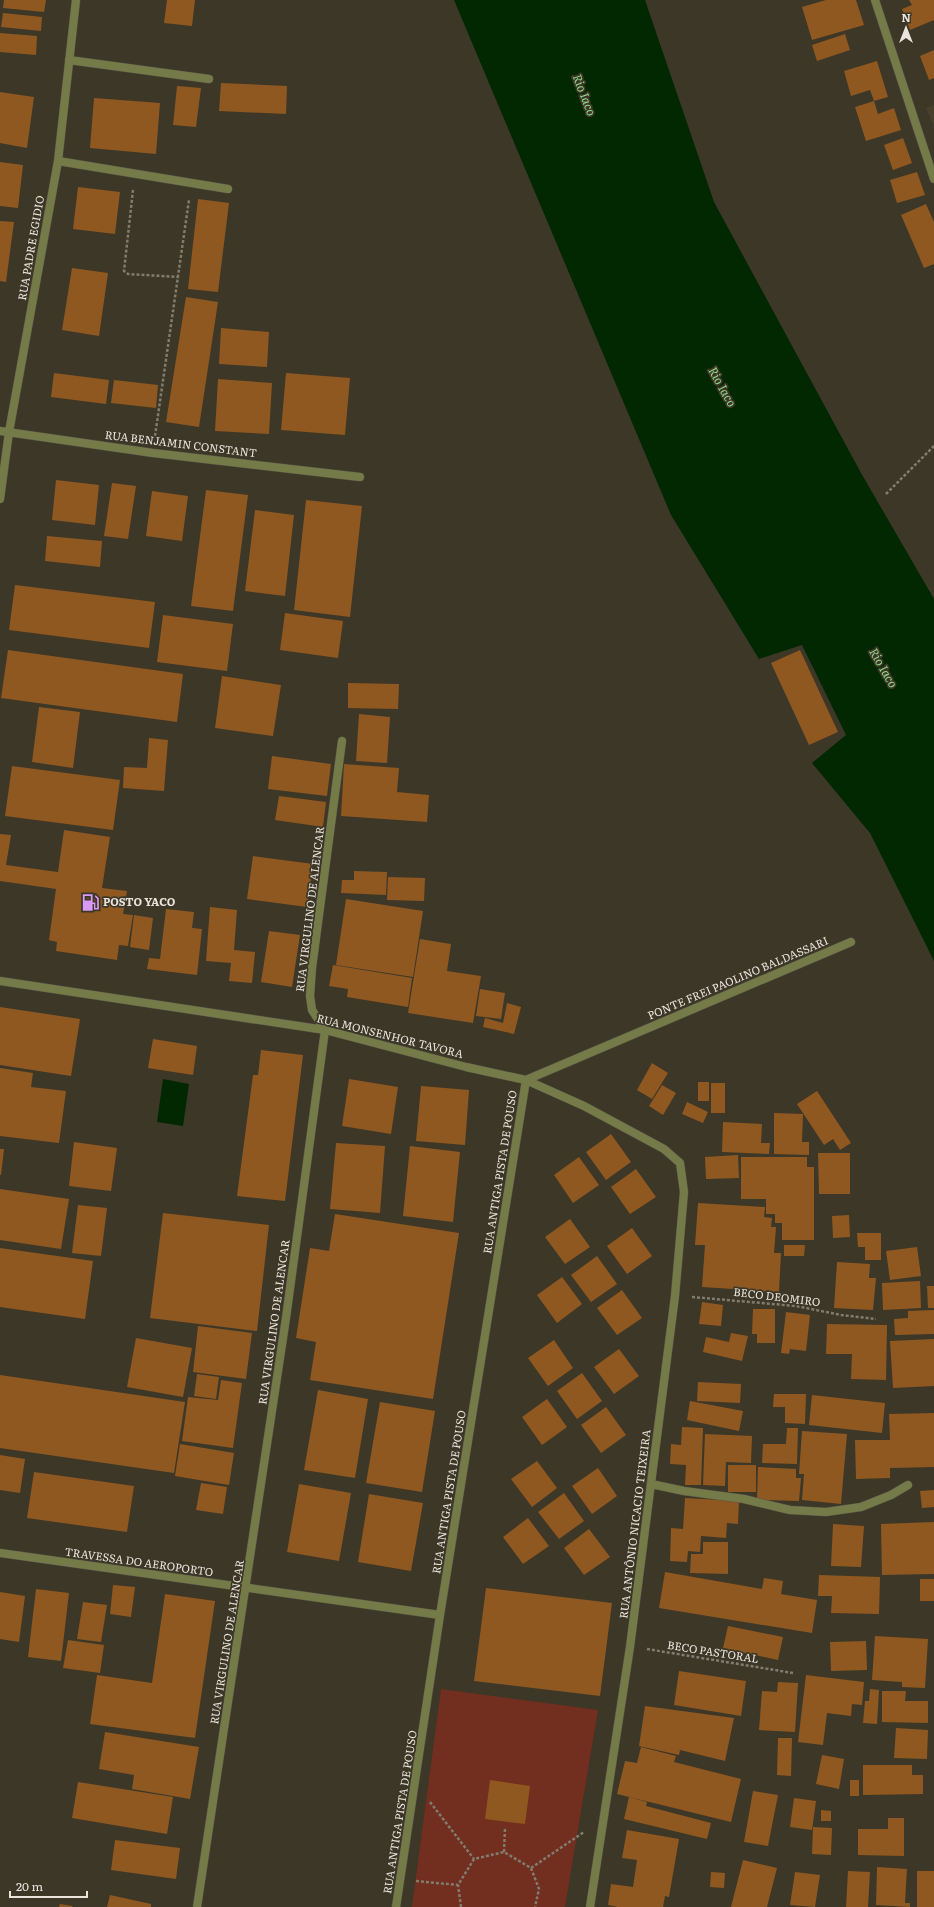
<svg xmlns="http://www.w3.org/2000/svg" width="934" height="1907" viewBox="0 0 934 1907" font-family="Literata,serif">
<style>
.built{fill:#49402b}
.green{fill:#722e1e}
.water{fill:#012800}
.building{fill:#8f5820}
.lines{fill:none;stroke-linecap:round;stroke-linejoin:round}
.minor-casing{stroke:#595345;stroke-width:9}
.tertiary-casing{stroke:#595345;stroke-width:9}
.path{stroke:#817c70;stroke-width:2.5;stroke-dasharray:3 2;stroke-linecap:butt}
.minor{stroke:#747b49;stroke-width:8}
.tertiary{stroke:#747b49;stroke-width:8}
.labels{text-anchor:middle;stroke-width:3.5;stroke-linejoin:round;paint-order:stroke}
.street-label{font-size:11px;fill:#e9e5dc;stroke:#3d3728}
.poi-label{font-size:11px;font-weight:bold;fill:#e9e5dc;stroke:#3d3728;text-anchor:start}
.water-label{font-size:12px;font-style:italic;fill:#92da8a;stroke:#3d3728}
</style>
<rect width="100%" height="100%" fill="#3d3728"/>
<path class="built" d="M934,105V127L926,108Z"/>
<path class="green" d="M441,1689L598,1710L565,1907H412Z"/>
<path class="water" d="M454,0H645L714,202L861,473L934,599V961L870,833L812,763L846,735L802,645L759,659L671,515Z
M163,1079L189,1084L183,1126L157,1122Z"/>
<path class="building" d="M4,0H46L44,12L3,8Z
M167,0H195L192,26L164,23Z
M826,0H856L864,25L812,40L802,7Z
M909,0H934V20L910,30L902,9L912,5Z
M3,13L42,17L41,31L1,27Z
M0,33L37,36L36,55L0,52Z
M845,34L850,50L817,61L812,45Z
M934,50V78L929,80L920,56Z
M877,61L888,97L874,101L870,90L851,96L844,71Z
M221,83L287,86L286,114L219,111Z
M177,86L201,88L196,127L173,125Z
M0,92L34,97L27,148L0,143Z
M94,98L160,103L156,154L90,148Z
M874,101L878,114L894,108L901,130L866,141L855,107Z
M903,138L912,163L893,170L884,145Z
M0,162L23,165L18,208L0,206Z
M917,172L925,195L897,203L890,180Z
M78,187L120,192L115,234L73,229Z
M198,199L229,203L218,292L188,289Z
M926,204L934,222V264L924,268L901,215Z
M0,221L14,222L6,282L0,281Z
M72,268L108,273L99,336L62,330Z
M186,297L218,302L199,427L166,422Z
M221,328L269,332L267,367L219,364Z
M54,373L109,380L106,404L51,397Z
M286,373L350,378L345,435L281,430Z
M218,379L272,383L269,434L215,431Z
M114,380L158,385L156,408L111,403Z
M56,480L99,485L95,525L52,520Z
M112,483L136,486L128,539L104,536Z
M206,490L248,495L233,611L191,606Z
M152,491L188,496L182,541L146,536Z
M306,500L362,506L350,617L294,610Z
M255,510L294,515L285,596L245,591Z
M47,536L102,541L100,567L45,561Z
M15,585L155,602L149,648L9,630Z
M285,613L343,621L338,658L280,650Z
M163,615L233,624L227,671L157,662Z
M8,650L183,674L177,722L1,698Z
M800,650L838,732L809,745L771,663Z
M222,676L281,685L273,736L215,728Z
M348,683L399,684L398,709L348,708Z
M39,707L80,712L73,768L32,762Z
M359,714L390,717L387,763L356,761Z
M149,738L168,740L164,791L123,788L124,767L147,768Z
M272,756L331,764L327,796L268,789Z
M344,764L399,768L397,792L429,795L427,822L341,816Z
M12,766L120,780L113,830L5,816Z
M279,796L326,802L323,827L275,820Z
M64,830L110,837L102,888L127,891L123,914L133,915L128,946L119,945L117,960L56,951L57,942L49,940L56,889L0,881V834L11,835L6,865L58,872Z
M253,856L313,864L307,907L247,899Z
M354,871L387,872L386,895L341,893L342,880H354Z
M388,877L425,878L424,901L387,900Z
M346,899L423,911L413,977L336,965Z
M210,907L237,910L234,950L255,952L252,983L229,981L231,963L206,961Z
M166,909L194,912L192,928L202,929L197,975L147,969L149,958L160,959Z
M134,915L153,918L149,950L130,947Z
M269,931L300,935L292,987L261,982Z
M420,939L451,944L447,971L481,976L473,1023L408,1013Z
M333,965L412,978L408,1007L347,997L348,989L329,986Z
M480,989L505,993L501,1019L476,1016Z
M507,1003L521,1007L514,1034L483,1027L485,1018L503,1023Z
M0,1007L80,1019L71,1076L0,1065Z
M153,1039L197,1046L193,1075L148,1068Z
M261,1050L303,1055L285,1201L237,1196L253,1075H258Z
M652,1063L668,1073L652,1099L637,1090Z
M0,1068L33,1073L31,1087L66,1091L59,1143L0,1136Z
M349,1079L398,1087L391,1134L342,1126Z
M698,1082H709V1101H698Z
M711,1083H725V1113H711Z
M662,1085L676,1093L663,1115L649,1106Z
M421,1086L469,1090L465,1145L416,1141Z
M817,1091L851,1143L840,1150L833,1139L824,1145L797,1104Z
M687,1102L708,1112L703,1123L682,1114Z
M774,1113L803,1114L802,1142H809V1155L774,1154Z
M723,1122L762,1124L761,1143H770L769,1154L722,1152Z
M611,1134L631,1162L606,1180L586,1152Z
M74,1142L117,1148L111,1191L69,1186Z
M336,1143L385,1146L380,1213L330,1209Z
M410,1146L460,1152L453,1222L403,1216Z
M0,1149H4L1,1175H0Z
M818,1153H850V1194H819Z
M738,1155L739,1178L706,1179L705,1157Z
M579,1157L599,1185L573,1203L554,1175Z
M741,1157H807V1167H814V1240H782V1223H775V1214H766V1199H741Z
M636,1169L656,1197L630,1214L611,1187Z
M0,1189L69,1199L61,1249L0,1240Z
M698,1203L765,1207L764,1217L772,1218L771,1227H776L774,1253H781L779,1292L702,1287L705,1245H695Z
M78,1205L107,1208L101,1256L72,1253Z
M163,1213L269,1225L257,1331L150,1318Z
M335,1214L459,1233L433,1399L310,1380L316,1342L296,1338L310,1248L329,1251Z
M849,1215L850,1237L833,1238L832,1216Z
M570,1219L590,1247L565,1264L545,1237Z
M632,1228L652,1256L627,1274L607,1246Z
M857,1233H881V1260H865V1247H858Z
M784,1245H805L804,1256H784Z
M917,1247L921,1276L890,1280L886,1251Z
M0,1248L93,1261L85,1319L0,1307Z
M597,1256L617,1284L591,1302L571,1275Z
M837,1262L870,1264L869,1278H876L873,1310L834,1308Z
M562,1277L582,1304L557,1323L537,1295Z
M920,1281L921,1308L883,1310L882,1283Z
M927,1286H934V1308H928Z
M622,1290L642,1318L617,1335L597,1308Z
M702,1302L723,1305L721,1326L699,1324Z
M753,1309H775V1343H757V1334H752Z
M934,1310V1334L895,1335L894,1319L908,1318V1311Z
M786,1312L810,1315L806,1351L790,1349L789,1354L781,1353Z
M827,1324L887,1325L886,1380L851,1379L852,1354H826Z
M198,1326L252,1333L246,1379L193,1372Z
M731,1333L748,1336L742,1361L703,1352L706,1337L729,1342Z
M136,1338L192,1348L183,1397L127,1387Z
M934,1339V1386L893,1388L890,1341Z
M554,1340L573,1368L548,1386L528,1358Z
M619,1349L639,1376L614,1394L594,1367Z
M582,1373L602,1401L577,1419L557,1391Z
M197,1374L219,1377L216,1399L194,1396Z
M0,1375L185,1402L174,1473L0,1448Z
M221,1380L242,1383L233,1448L182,1441L188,1397L218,1400Z
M698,1382L741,1384L740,1403L697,1401Z
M318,1390L368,1399L355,1478L304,1470Z
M774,1394H806L805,1424L785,1423V1407H773Z
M812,1395L885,1403L882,1433L809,1425Z
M547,1399L567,1427L542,1445L522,1417Z
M690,1401L743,1411L739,1431L687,1420Z
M380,1402L435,1411L422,1492L366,1483Z
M606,1407L626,1435L601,1453L581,1425Z
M934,1413V1467L890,1468V1478L856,1479L855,1440H890L889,1414Z
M682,1427L703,1428L701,1485H685L686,1465L670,1464L671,1444L681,1445Z
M787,1428H798L797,1464L762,1463L763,1444H786Z
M802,1431L847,1434L841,1504L802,1500L804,1474H799Z
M705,1434L752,1436L751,1463L726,1462L725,1486L703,1485Z
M180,1444L234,1453L229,1485L175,1476Z
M0,1455L25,1459L20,1493L0,1490Z
M537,1461L557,1488L532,1507L511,1479Z
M728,1465H756V1492H728Z
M758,1467L796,1469V1478H801L799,1501L757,1500Z
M598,1468L617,1496L592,1514L572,1486Z
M34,1472L134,1486L127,1532L27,1518Z
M201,1483L227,1487L223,1514L196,1510Z
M299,1484L351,1493L339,1561L287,1552Z
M934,1490V1507L922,1508L920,1491Z
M564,1493L584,1521L559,1539L538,1512Z
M369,1494L423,1503L411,1571L358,1562Z
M685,1498L739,1501L738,1524L727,1523L726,1538L701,1536L700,1552L688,1551L687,1562L670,1561L671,1528L683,1529Z
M528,1518L549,1546L523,1564L503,1537Z
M934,1522V1574L882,1575L881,1524Z
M833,1524L864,1526L861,1567L831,1566Z
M589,1529L610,1557L584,1575L564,1548Z
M703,1542H728V1574L690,1573L691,1554H703Z
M665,1572L762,1589L764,1578L783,1581L781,1594L817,1600L812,1633L659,1608Z
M819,1575L880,1577L879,1614L831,1613L832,1596H818Z
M920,1579H934V1601H920Z
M113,1585L135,1587L131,1617L110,1614Z
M486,1588L612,1603L600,1696L474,1681Z
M36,1589L69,1593L61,1661L28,1657Z
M0,1592L25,1596L19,1642L0,1639Z
M165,1594L215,1601L195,1738L90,1724L97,1675L152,1683Z
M83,1602L107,1605L101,1642L77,1639Z
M728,1626L783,1637L778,1660L723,1648Z
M875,1636L928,1639L925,1688L902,1687V1682L872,1680Z
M68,1640L104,1645L100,1673L63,1668Z
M866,1641L867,1670L831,1671L830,1642Z
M679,1671L746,1681L741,1716L674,1705Z
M806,1675L864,1682L862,1705L852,1704L851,1716L827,1713L823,1745L798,1742Z
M778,1682L798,1683L795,1732L759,1730L762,1691L777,1692Z
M870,1689L879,1690L877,1724L863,1723L865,1701H869Z
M882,1691H906L905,1701H928V1723L882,1722Z
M645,1706L734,1718L725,1761L680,1750L679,1755L639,1746Z
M896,1728L928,1730L927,1759L894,1758Z
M105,1732L199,1747L190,1799L132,1789L134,1775L99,1769Z
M778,1738H792L791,1776L777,1775Z
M641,1747L676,1756L674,1762L741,1779L731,1822L617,1794L625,1761L637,1763Z
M822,1755L844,1759L839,1789L816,1784Z
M863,1765H912V1775H923V1794L863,1795Z
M490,1780L530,1786L525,1824L485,1819Z
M850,1780H859V1796H850Z
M78,1782L173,1797L167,1834L72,1818Z
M753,1791L778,1795L768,1846L744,1842Z
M629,1797L647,1802L646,1806L711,1823L707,1839L624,1819Z
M794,1798L816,1801L812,1830L790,1827Z
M821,1810L831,1811V1821H821Z
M888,1818H904V1856L858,1855V1829H888Z
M813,1827L832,1828L831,1855L812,1854Z
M627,1830L679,1839L669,1897L665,1896L663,1907H618L608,1905L611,1884L633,1887L637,1860L622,1858Z
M115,1840L180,1848L176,1879L111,1870Z
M743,1860L777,1868L767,1907H731Z
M877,1867L907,1869L905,1903H910V1907L876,1905Z
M848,1871L870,1872L868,1907H846Z
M917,1871H934V1907H917Z
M711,1872L725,1873L724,1888L710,1887Z
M795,1872L820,1875L815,1907L790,1905Z
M110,1895L151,1904V1907H107Z
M60,1904L73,1906L72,1907H59Z"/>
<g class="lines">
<defs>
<path id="minor" d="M875,0L934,179
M69,60L209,79
M58,161L228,189
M0,431L153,453L360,477
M0,499L9,432L58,161L76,0
M0,981L325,1030L466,1067L526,1080L584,1106L664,1149L680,1163L684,1192L675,1296L630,1647L590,1907
M651,1484L684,1491L744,1499L790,1510L826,1512L861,1507L891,1495L908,1485
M0,1553L440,1615
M197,1907L286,1318L325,1030L312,1010L310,996L312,968L342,741
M396,1907L440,1615L526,1080"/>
<path id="tertiary" d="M526,1080L851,942"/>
</defs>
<use href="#minor" class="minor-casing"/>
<use href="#tertiary" class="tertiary-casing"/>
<path class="path" d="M133,190L124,271L128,274L179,277
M155,436L189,200
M886,494L934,446
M692,1297L796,1306L841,1315L876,1319
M647,1649L793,1673
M430,1802L474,1859
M504,1852L505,1829
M531,1868L584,1832
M416,1881L458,1885
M461,1907L458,1885L474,1859L504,1852L531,1868L539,1889L535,1907"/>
<use href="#minor" class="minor"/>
<use href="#tertiary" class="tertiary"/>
</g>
<defs>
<symbol id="fuel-bare" viewBox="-9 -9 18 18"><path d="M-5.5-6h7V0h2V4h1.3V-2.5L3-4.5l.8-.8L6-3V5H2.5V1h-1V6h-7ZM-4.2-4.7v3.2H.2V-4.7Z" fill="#d99af7" stroke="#3d3728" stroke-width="2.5" paint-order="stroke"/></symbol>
</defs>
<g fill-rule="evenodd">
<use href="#fuel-bare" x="78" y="890" width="25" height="25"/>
</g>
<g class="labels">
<g class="street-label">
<text transform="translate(31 248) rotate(-80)" y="4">RUA PADRE EGIDIO</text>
<text transform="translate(181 444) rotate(7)" y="4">RUA BENJAMIN CONSTANT</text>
<text transform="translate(310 909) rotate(-83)" y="4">RUA VIRGULINO DE ALENCAR</text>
<text transform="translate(738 978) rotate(-23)" y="4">PONTE FREI PAOLINO BALDASSARI</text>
<text transform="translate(390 1036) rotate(14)" y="4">RUA MONSENHOR TAVORA</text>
<text transform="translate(500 1172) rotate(-81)" y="4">RUA ANTIGA PISTA DE POUSO</text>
<text transform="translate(777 1297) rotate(7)" y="4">BECO DEOMIRO</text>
<text transform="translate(274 1322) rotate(-82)" y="4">RUA VIRGULINO DE ALENCAR</text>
<text transform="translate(449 1492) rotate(-81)" y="4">RUA ANTIGA PISTA DE POUSO</text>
<text transform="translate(635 1524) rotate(-83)" y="4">RUA ANTÔNIO NICACIO TEIXEIRA</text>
<text transform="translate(139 1562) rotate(8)" y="4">TRAVESSA DO AEROPORTO</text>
<text transform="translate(227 1642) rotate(-81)" y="4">RUA VIRGULINO DE ALENCAR</text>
<text transform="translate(713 1652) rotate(9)" y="4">BECO PASTORAL</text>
<text transform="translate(400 1812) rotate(-81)" y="4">RUA ANTIGA PISTA DE POUSO</text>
</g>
<g class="poi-label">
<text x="103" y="906">POSTO YACO</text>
</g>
<g class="water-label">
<text transform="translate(584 95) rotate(69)" y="4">Rio Iaco</text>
<text transform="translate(722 387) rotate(61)" y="4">Rio Iaco</text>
<text transform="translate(883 668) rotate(60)" y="4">Rio Iaco</text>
</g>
</g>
<g transform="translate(906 28)" stroke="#3d3728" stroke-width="3" paint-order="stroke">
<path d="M0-3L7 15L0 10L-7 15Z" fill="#e9e5dc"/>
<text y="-6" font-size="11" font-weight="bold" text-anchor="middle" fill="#e9e5dc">N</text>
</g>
<path d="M10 1891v6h77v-6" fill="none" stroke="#e9e5dc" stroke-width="2"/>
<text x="16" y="1891" font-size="12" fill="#e9e5dc" stroke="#3d3728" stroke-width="3" paint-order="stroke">20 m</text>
</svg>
